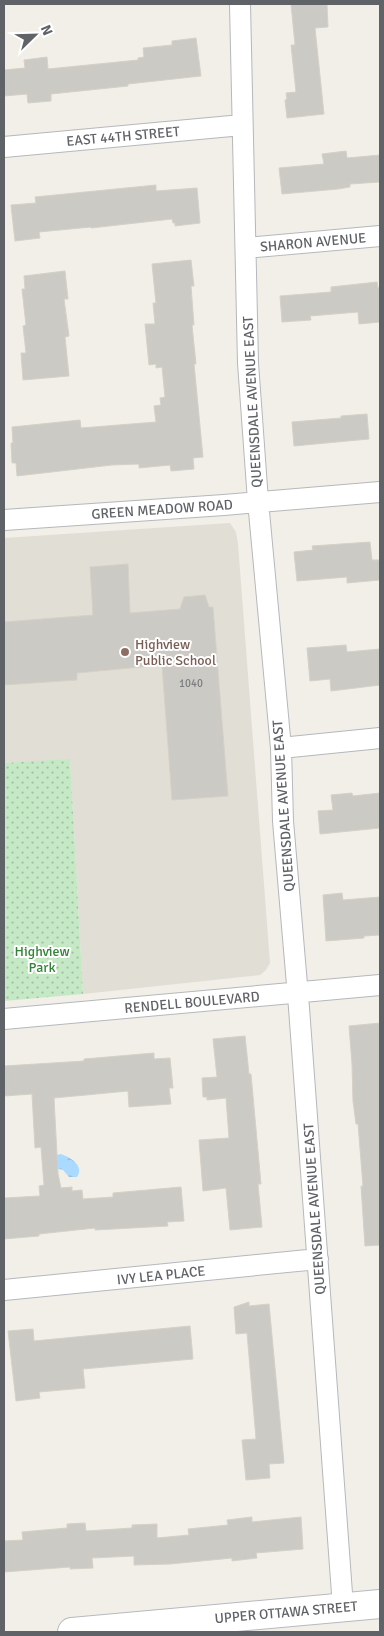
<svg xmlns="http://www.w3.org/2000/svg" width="384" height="1636" viewBox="0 0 384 1636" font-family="Signika,sans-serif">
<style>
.education{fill:#e1ded6}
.park{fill:url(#park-dots)}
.water{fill:url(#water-ripples)}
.building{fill:#cccac5;stroke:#d6d1c6}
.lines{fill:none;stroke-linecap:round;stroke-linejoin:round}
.minor-casing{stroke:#b5b8bc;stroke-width:22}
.secondary-casing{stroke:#b6babf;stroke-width:30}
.minor{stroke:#fff;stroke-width:20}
.secondary{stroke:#fff;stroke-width:28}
.education-dot{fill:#8d6e63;stroke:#fff;stroke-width:2}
.labels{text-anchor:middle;stroke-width:4;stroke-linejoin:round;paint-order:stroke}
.number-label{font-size:11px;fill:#7a7d7f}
.street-label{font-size:14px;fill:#5f6368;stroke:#fff}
.education-label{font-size:14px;fill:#785e54;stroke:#fff;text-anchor:start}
.park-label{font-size:14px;fill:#348238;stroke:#fff}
</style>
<defs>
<pattern id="park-dots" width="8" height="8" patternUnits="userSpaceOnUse" patternTransform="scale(1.25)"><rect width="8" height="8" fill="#c5e8c5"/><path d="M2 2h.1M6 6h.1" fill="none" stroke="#a3c0a4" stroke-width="1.8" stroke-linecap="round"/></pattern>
<pattern id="water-ripples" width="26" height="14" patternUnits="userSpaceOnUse" patternTransform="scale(1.25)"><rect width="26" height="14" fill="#aadaff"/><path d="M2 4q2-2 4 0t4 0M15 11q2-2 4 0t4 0" fill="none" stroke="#8eb4d2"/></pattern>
</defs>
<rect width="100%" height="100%" fill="#f1efe8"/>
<path class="education" d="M230,523L236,532L238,544L270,963L266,970L260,975L83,994L70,760L4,763V538Z"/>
<path class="park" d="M70,759L83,994L4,1001V763Z"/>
<path class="water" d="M61,1154C70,1157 85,1166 77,1177H69L63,1170L55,1168L57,1155Z"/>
<path class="building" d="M291,4H327L328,27L315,28L324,114L287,118L285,100L287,99L286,93L296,92L291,45H295Z
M196,38L201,76L128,84V86L51,94V101L28,103L27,94L4,96V70L25,68L24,60L47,57L48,69L138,60V58L144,57L143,48L172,45V41Z
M346,151L347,158L380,155V182L350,184V187L338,189L282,194L279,168L324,164L322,154Z
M156,185V191L197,188L200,223L175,226V223H173L172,219L91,228V227L39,232L40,238L15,241L11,205L36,203L35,197Z
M191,260L194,286H191L194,325H192L196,364H194L203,457L193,458L194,469L171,471L170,465L139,468V464L112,465L17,476L16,463H12L11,443H13L12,427L80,420L81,428L156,422L154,406L161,405L160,398L165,397L162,367L156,368V364L149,365L145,324H155L153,303H156L152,264Z
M65,271L68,299H64L69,336L65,337L69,376L23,380L21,353H26L23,326L26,325L22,289H25L24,276Z
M377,282L378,288L380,287V322L359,324L358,312L310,316L311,320L282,322L280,296L331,292V287Z
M367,414L369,439L294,446L292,422L341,418V416Z
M370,542L372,560H380V580L347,583V577L297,581L294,552L313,550L312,546Z
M128,564L130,613L180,609L184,597L205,595L209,607H213L228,796L172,800L162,665L77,673V680L4,685V622L93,615L90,567Z
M346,645L347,652L380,649V685L331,691L330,679L310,681L307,648Z
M352,793L353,796L380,793V828L320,834L318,811L333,810L331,795Z
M342,893L343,900L380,897V935L364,936V938L326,941L323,895Z
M380,1023V1245L365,1246L361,1186H363L358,1124H356L353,1101L352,1064L349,1026Z
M245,1036L249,1074H251L261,1184H258L262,1227L230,1230L226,1188L203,1191L199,1140L229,1138L226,1098L207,1100V1097H203L202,1078L217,1077L213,1039Z
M154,1053V1059L170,1058L173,1088H169L171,1104L129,1107L128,1091L54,1098L58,1174L61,1188L72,1187V1191L82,1190L83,1199L113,1197V1193L181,1187L184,1221L167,1222L168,1226L95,1230V1228L39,1234V1236L4,1239V1198L40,1196L39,1186L44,1185L41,1147L35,1148L32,1094L4,1096V1066L84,1061V1059Z
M249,1302V1306L269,1304L284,1463L269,1464L270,1478L246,1480L242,1440L256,1439L247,1333L236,1334L234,1307Z
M190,1326L193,1359L83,1369L85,1388L39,1392L40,1398L16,1401L8,1331L33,1329L34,1341Z
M252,1517V1522L301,1517L303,1549L256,1553L257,1558L232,1561V1558L170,1564L134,1565V1556L92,1558L93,1568L70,1569V1567L4,1572V1541L23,1540L22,1532L67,1528V1524L85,1523L86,1531L132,1528V1525L157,1524V1538L189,1535L188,1529L228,1525L227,1520Z"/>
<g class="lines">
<defs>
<path id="minor" d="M240,4L248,363L258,501L281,748L283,821L299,1008L343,1607
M4,147L242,125
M246,248L380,236
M4,520L224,505L380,492
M281,748L380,738
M4,1019L380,985
M4,1290L318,1259"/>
<path id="secondary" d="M72,1632L380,1604"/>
</defs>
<use href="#minor" class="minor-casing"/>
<use href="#secondary" class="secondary-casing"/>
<use href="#minor" class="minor"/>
<use href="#secondary" class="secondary"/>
</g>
<circle class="education-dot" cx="125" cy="652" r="5"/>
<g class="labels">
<g class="number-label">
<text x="191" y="687">1040</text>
</g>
<g class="street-label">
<text transform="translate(123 136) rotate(-5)" y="5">EAST 44TH STREET</text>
<text transform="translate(313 242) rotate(-5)" y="5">SHARON AVENUE</text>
<text transform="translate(252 402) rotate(-93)" y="5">QUEENSDALE AVENUE EAST</text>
<text transform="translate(162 509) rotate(-4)" y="5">GREEN MEADOW ROAD</text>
<text transform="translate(283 806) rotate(-94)" y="5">QUEENSDALE AVENUE EAST</text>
<text transform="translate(192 1002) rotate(-5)" y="5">RENDELL BOULEVARD</text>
<text transform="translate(314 1209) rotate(-94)" y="5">QUEENSDALE AVENUE EAST</text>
<text transform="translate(161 1275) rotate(-6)" y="5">IVY LEA PLACE</text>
<text transform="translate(286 1612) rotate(-5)" y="5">UPPER OTTAWA STREET</text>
</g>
<g class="education-label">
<text x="135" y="649">Highview<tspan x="135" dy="16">Public School</tspan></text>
</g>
<g class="park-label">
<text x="42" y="956">Highview<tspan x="42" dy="16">Park</tspan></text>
</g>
</g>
<rect width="384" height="1636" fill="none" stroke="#5f6368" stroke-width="10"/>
<g transform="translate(35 35) rotate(67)" stroke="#ffffff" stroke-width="4" paint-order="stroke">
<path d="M0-4L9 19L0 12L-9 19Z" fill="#5f6368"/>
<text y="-8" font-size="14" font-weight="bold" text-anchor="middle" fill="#5f6368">N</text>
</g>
</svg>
